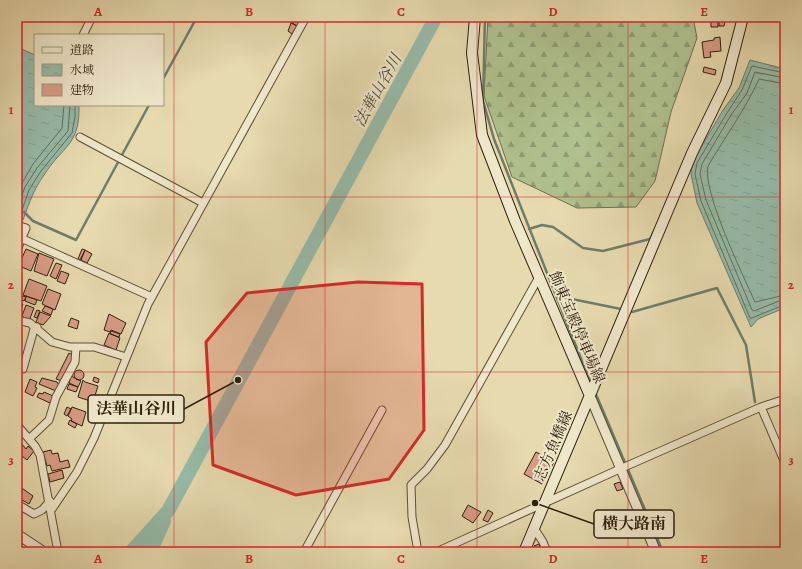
<svg xmlns="http://www.w3.org/2000/svg" width="802" height="569" viewBox="0 0 802 569" font-family="Alegreya,'Noto Serif JP',serif">
<style>
.forest{fill:url(#forest-firs);stroke:#6f704e}
.water{fill:url(#water-ripples);stroke:#6d7d6b}
.lines{fill:none;stroke-linecap:round;stroke-linejoin:round}
.shore{stroke:#626e5b;stroke-width:1}
.stream{stroke:#6d7d6b;stroke-width:2.5}
.river{stroke:#96bba9;stroke-width:14}
.building{fill:#d99c86;stroke:#2f200d}
.minor-casing{stroke:#5d4e35;stroke-width:9}
.tertiary-casing{stroke:#5d4e35;stroke-width:11}
.secondary-casing{stroke:#2f200d;stroke-width:12}
.minor{stroke:#efe7ca;stroke-width:7}
.tertiary{stroke:#efe7ca;stroke-width:9}
.secondary{stroke:#efe7ca;stroke-width:10}
.marked{fill:#d62828;fill-opacity:0.2;stroke:#d62828;stroke-width:3;stroke-linejoin:round}
.grid{fill:none;stroke:#d62828;stroke-width:1;stroke-opacity:0.55}
.labels{text-anchor:middle;stroke-width:4;stroke-linejoin:round;paint-order:stroke}
.street-label{font-size:15px;fill:#2f200d;stroke:#efe7ca}
.water-label{font-size:16px;font-style:italic;fill:#4e4e3c;stroke:#efe7ca}
.leader{fill:none;stroke:#2f200d;stroke-width:1.5}
.callout-dot{fill:#2f200d;stroke:#efe7ca;stroke-width:1.5}
.callout{fill:#efe7ca;stroke:#2f200d;stroke-width:1.5}
.callout-label{font-size:16px;text-anchor:middle;font-weight:bold;fill:#2f200d}
.neatline{fill:none;stroke:#d62828;stroke-width:1.5}
.grid-label{font-size:13px;text-anchor:middle;font-weight:bold;fill:#d62828}
</style>
<defs>
<pattern id="forest-firs" width="22" height="20" patternUnits="userSpaceOnUse"><rect width="22" height="20" fill="#afc18f"/><path d="M5 1l3.5 6h-7zM16 11l3.5 6h-7z" fill="#8f9c73"/></pattern>
<pattern id="water-ripples" width="26" height="14" patternUnits="userSpaceOnUse"><rect width="26" height="14" fill="#96bba9"/><path d="M2 4q2-2 4 0t4 0M15 11q2-2 4 0t4 0" fill="none" stroke="#82a090"/></pattern>
</defs>
<rect width="100%" height="100%" fill="#e6daae"/>
<filter id="stains"><feTurbulence type="fractalNoise" baseFrequency=".005" numOctaves="4"/><feColorMatrix values="0 0 0 0 .2 0 0 0 0 .09 0 0 0 0 .02 0 0 0 .5 -.17"/></filter>
<radialGradient id="worn" r=".72"><stop offset=".6" stop-color="#630" stop-opacity="0"/><stop offset="1" stop-color="#630" stop-opacity=".3"/></radialGradient>
<path class="forest" d="M488,17H693L697,38L671,112L655,181L636,207L577,208L512,177L484,96Z"/>
<path class="water" d="M17,47L35,55V105H79C80,146 63,145 44,175C34,189 29,203 23,220L17,217Z
M750,60L785,69V310L782,309L758,319L751,327L697,203L691,174L693,161L723,110L739,88Z"/>
<g class="lines">
<path class="shore" d="M785,73L752,66L742,90L727,113L697,163L695,174L701,201L750,318H752L781,306H785
M785,78L755,72L747,93L731,115L702,164L700,174L706,200L752,310L754,311L779,301H785
M785,84L759,79C745,110 725,137 708,166C702,191 743,275 755,302L785,295
M17,192L33,164L62,128L64,105
M17,209L25,187L37,168L68,131L70,105
M17,214L21,213L29,190L41,171L72,133L75,117V105"/>
<path class="stream" d="M485,17L483,101L494,139L591,384
M163,79L197,17
M24,212L33,221L76,240L149,105
M529,229L542,225L553,227L583,248L603,251L650,239L655,229
M557,296L621,309
M632,312L717,288L746,345L755,402
M595,392L663,552"/>
<path class="river" d="M131,552L168,511L436,17
M150,552L164,521"/>
</g>
<path class="building" d="M296,17L302,18L297,26L291,22Z
M711,17H718V27H711Z
M719,17H726L724,26H719Z
M291,23L297,26L292,34L288,31Z
M720,37L721,51L710,52L711,57L704,58L702,42L714,40V38Z
M704,67L716,70L715,75L703,72Z
M26,249L38,254L31,271L17,265L18,259L21,260Z
M82,249L85,250L80,260L78,259Z
M85,250L92,254L87,263L81,260Z
M39,253L54,259L47,276L34,271Z
M56,263L62,265L56,279L50,276Z
M61,271L69,274L65,284L57,281Z
M29,279L47,286L41,301L23,295Z
M48,289L61,294L55,310L42,304Z
M19,295L26,297L24,301L18,298Z
M26,296L37,300L35,305L25,301Z
M17,302L23,304L18,318H17Z
M26,305L34,308L29,321L22,316Z
M45,306L53,309L51,315L42,311Z
M37,310L40,311L37,318L34,317Z
M40,312L51,316L43,325L36,322Z
M109,314L126,323L121,334L111,330L110,332L104,330Z
M71,318L79,321L77,329L68,326Z
M111,331L120,334L119,337L110,334Z
M109,333L120,338L116,350L104,345Z
M20,341L22,355L17,356V342Z
M69,353L74,356L62,381L56,379Z
M17,369H19V377H17Z
M74 375a5 5 0 1 1 10 0a5 5 0 1 1-10 0Z
M71,376L81,381L78,387L69,383Z
M94,377L99,379L98,383L93,381Z
M42,378L57,382L59,385L56,391L39,384Z
M30,379L37,382L35,387L37,388L33,396L25,392Z
M83,380L85,382L98,386L93,402L78,397Z
M69,384L78,387L76,392L67,389Z
M44,392L53,396L50,403L37,397L39,393L43,394Z
M67,407L71,409L67,416L64,414Z
M72,407L86,412L82,426L71,421L72,419L68,416Z
M70,420L77,424L75,428L68,424Z
M21,443L26,449L28,446L34,451L27,460L17,452V448Z
M51,450L52,454L58,453L60,462L68,460L70,467L52,471L50,465L47,466L43,452Z
M536,452L554,462L542,484L524,474Z
M62,470L64,478L50,482L48,474Z
M620,482L623,489L617,491L614,484Z
M19,486L33,496L29,504L17,497Z
M468,505L481,512L473,523L462,516Z
M488,510L493,513L488,522L483,520Z
M539,544L541,550L536,552L534,546Z"/>
<g class="lines">
<defs>
<path id="minor" d="M83,35L92,17
M80,137L203,203
M17,225L26,228L17,250
M23,239L152,297
M17,320L30,323L52,342L70,347H94L126,357
M23,369L34,329L37,327
M761,407L785,463
M17,425L35,446L40,455L58,552
M29,439L49,420L56,397L75,362L76,347
M17,504L34,514L42,510L50,501
M52,509L77,472L94,438L148,304L306,17
M534,528L543,542L547,552
M304,552L382,410
M418,552L412,517L411,485L427,469L445,445L539,277
M436,552L622,468L761,407L785,399"/>
<path id="tertiary" d="M590,396L656,552
M17,534L44,552"/>
<path id="secondary" d="M475,17L472,53L482,135L515,221L590,396
M524,552L692,153L726,83L743,17"/>
</defs>
<use href="#minor" class="minor-casing"/>
<use href="#tertiary" class="tertiary-casing"/>
<use href="#secondary" class="secondary-casing"/>
<use href="#minor" class="minor"/>
<use href="#tertiary" class="tertiary"/>
<use href="#secondary" class="secondary"/>
</g>
<path class="marked" d="M358,282L422,284L424,430L389,479L296,495L213,465L206,342L247,293Z"/>
<path class="grid" d="M174,17V552M325,17V552M477,17V552M628,17V552M17,197H785M17,372H785"/>
<g class="labels">
<g class="street-label">
<text transform="translate(577 327) rotate(67)" y="5">飾東宝殿停車場線</text>
<text transform="translate(553 446) rotate(-67)" y="5">志方魚橋線</text>
</g>
<g class="water-label">
<text transform="translate(377 90) rotate(-61)" y="6">法華山谷川</text>
</g>
</g>
<path class="leader" d="M238 380L184 409M535 503L594 524"/>
<g class="callout-dot">
<circle cx="238" cy="380" r="4"/>
<circle cx="535" cy="503" r="4"/>
</g>
<g class="callout">
<rect x="88" y="395" width="96" height="28" rx="4"/>
<rect x="594" y="510" width="80" height="28" rx="4"/>
</g>
<g class="callout-label">
<text x="136" y="414">法華山谷川</text>
<text x="634" y="529">横大路南</text>
</g>
<rect width="802" height="569" fill="none" stroke="#e6daae" stroke-width="44"/>
<rect x="34" y="34" width="130" height="72" fill="#efe7ca" stroke="#a2977e"/>
<rect x="42" y="47" width="20" height="6" fill="#efe7ca" stroke="#a2977e"/>
<text x="70" y="54" font-size="12" fill="#2f200d">道路</text>
<rect x="42" y="64" width="20" height="12" fill="url(#water-ripples)" stroke="#a2977e"/>
<text x="70" y="74" font-size="12" fill="#2f200d">水域</text>
<rect x="42" y="84" width="20" height="12" fill="#d99c86" stroke="#a2977e"/>
<text x="70" y="94" font-size="12" fill="#2f200d">建物</text>
<rect x="22" y="22" width="758" height="525" class="neatline"/>
<g class="grid-label">
<text x="98" y="16">A</text>
<text x="249" y="16">B</text>
<text x="401" y="16">C</text>
<text x="553" y="16">D</text>
<text x="704" y="16">E</text>
<text x="11" y="114">1</text>
<text x="791" y="114">1</text>
<text x="11" y="289">2</text>
<text x="791" y="289">2</text>
<text x="11" y="464">3</text>
<text x="791" y="464">3</text>
<text x="98" y="563">A</text>
<text x="249" y="563">B</text>
<text x="401" y="563">C</text>
<text x="553" y="563">D</text>
<text x="704" y="563">E</text>
</g>
<rect width="100%" height="100%" filter="url(#stains)"/>
<rect width="100%" height="100%" fill="url(#worn)"/>
</svg>
